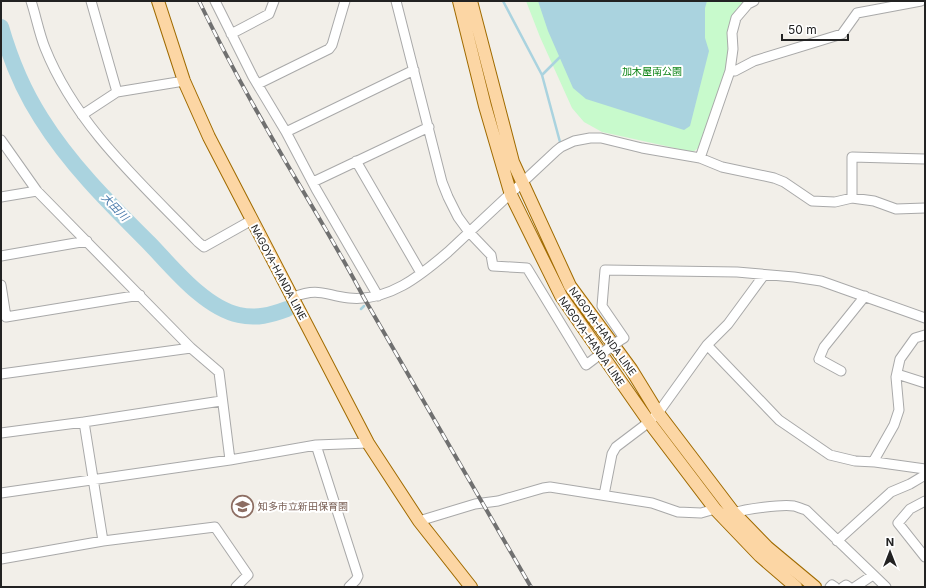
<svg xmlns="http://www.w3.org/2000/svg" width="926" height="588" viewBox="0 0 926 588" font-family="Inter,'Noto Sans JP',sans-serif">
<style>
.park{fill:#c8facc}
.water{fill:#aad3df}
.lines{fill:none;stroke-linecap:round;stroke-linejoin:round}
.stream{stroke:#aad3df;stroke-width:2.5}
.river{stroke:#aad3df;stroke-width:16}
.minor-casing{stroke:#a9a9a9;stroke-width:11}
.major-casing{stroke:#a06b00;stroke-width:14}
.minor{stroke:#fff;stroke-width:9}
.major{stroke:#fcd6a4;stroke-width:12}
.rail-casing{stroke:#707070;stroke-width:4}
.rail{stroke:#fff;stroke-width:2.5;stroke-dasharray:8;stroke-linecap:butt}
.minor-bridge-casing{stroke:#a9a9a9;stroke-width:11;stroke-linecap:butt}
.minor-bridge{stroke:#fff;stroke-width:9}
.labels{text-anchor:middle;stroke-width:4;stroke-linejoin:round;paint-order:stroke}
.park-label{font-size:10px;fill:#0c8416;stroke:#fff}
.street-label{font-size:10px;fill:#222;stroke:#fff}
.education-label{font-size:10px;fill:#785e54;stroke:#fff;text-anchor:start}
.water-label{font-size:11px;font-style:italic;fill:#4a7aab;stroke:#fff}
</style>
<rect width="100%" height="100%" fill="#f2efe9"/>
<path class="park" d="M526,1H746L729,27L727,68L701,146L693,152L602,132L584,122L572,108L540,37Z"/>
<path class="water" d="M538,1H707L705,8V38L709,51L690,126L684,130L586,99L573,88L548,31Z"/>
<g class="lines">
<path class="stream" d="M503,1L542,75L560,142
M542,75L561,56
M287,309L290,308
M361,309L364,306"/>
<path class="river" d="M1,27C10,58 23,90 41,118C71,166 111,205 150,244C173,268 205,308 239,315C256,319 271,315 287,309"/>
<defs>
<path id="minor" d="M31,1C36,16 39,33 45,48C76,126 141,183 198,242L204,247L252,220
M91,1L117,92
M215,1L253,77L286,132L316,189L378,296
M396,1L442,182L448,197L458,217L469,232L491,255L493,266L527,268L586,365L598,356
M231,34L269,14L274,1
M730,71H735L754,61L842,34L857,13L921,1
M258,84L329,49L332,45L345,1
M82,115L117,92L184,81
M286,132L414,70
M1,140L37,191L191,348L219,372L230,460
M700,158L730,71L733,49L732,33L736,18L748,4L754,1
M356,161L421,273
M313,182L429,127
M1,197L37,191
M852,198V157L925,159
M1,256L87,241
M1,285L6,317L140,295
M293,297C320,287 324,295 349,298C388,302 420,276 448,252L556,151L561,147L574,141L590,138H601L642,148L700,158L722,167L774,178L784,182L812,201L835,202L852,198L874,201L896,209L925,208
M619,341L624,338L602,306L605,270L737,272L794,277L821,281L925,318
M707,345L779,420L830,455L855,461L875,462L925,469
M841,371L819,359L824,347L865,296
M1,374L191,348
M897,374L925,383
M84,422L103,541
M1,433L84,422L221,401
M316,445L358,576L356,580L349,587
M873,462L894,425L899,410L896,377L900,359L915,338L925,335
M1,493L230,460L316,445L368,443
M604,495L612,454L616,447L649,422L658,413L707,345L728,324L764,275
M925,501L910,509L898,523L925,557
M734,513C745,509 782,504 794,506C798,507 802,509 806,510L886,587
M419,521L475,504L498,501L543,488L550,487L652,503L678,512L701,513L715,509
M837,541L891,492L910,484L925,475
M1,559L103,541L215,527L248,575L236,587
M830,587L832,585L835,587
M843,587L846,585L849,587
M855,587L873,575"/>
<path id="major" d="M158,1L184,81L209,137L368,443L419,521L471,587
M459,1L485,106L511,195L561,296L649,422L715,509L760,556L796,587
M471,1L513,162L570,286L631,369L658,413L734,513L767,547L815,587"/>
</defs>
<use href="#minor" class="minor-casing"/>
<use href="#major" class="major-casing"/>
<use href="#minor" class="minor"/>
<use href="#major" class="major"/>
<defs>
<path id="rail" d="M199,1C226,57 256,111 287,164C313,208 340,252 364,298L531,587"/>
</defs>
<use href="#rail" class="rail-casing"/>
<use href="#rail" class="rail"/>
<defs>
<path id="minor-bridge" d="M598,356L619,341"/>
</defs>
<use href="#minor-bridge" class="minor-bridge-casing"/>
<use href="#minor-bridge" class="minor-bridge"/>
</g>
<defs>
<symbol id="school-ring" viewBox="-11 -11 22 22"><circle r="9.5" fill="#fff" stroke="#8d6e63" stroke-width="1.5"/><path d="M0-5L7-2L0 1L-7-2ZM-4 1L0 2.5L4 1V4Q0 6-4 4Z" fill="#8d6e63"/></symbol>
</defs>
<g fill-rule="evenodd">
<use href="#school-ring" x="230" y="494" width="25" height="25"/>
</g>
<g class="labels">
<g class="park-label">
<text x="652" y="75">加木屋南公園</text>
</g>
<g class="street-label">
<text transform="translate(279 272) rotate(62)" y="4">NAGOYA-HANDA LINE</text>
<text transform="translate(603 331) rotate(54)" y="4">NAGOYA-HANDA LINE</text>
<text transform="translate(592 341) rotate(55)" y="4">NAGOYA-HANDA LINE</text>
</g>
<g class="education-label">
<text x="258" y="510">知多市立新田保育園</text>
</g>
<g class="water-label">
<text transform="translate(115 207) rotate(46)" y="4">大田川</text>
</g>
</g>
<rect width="926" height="588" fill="none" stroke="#222222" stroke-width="4"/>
<g transform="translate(890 552)" stroke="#ffffff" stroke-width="3" paint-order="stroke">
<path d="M0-3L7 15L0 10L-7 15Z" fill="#222222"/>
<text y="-6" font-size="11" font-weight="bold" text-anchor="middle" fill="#222222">N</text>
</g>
<path d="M782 34v6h66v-6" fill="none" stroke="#222222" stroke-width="2"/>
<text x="788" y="34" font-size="12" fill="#222222" stroke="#ffffff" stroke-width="3" paint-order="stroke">50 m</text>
</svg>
